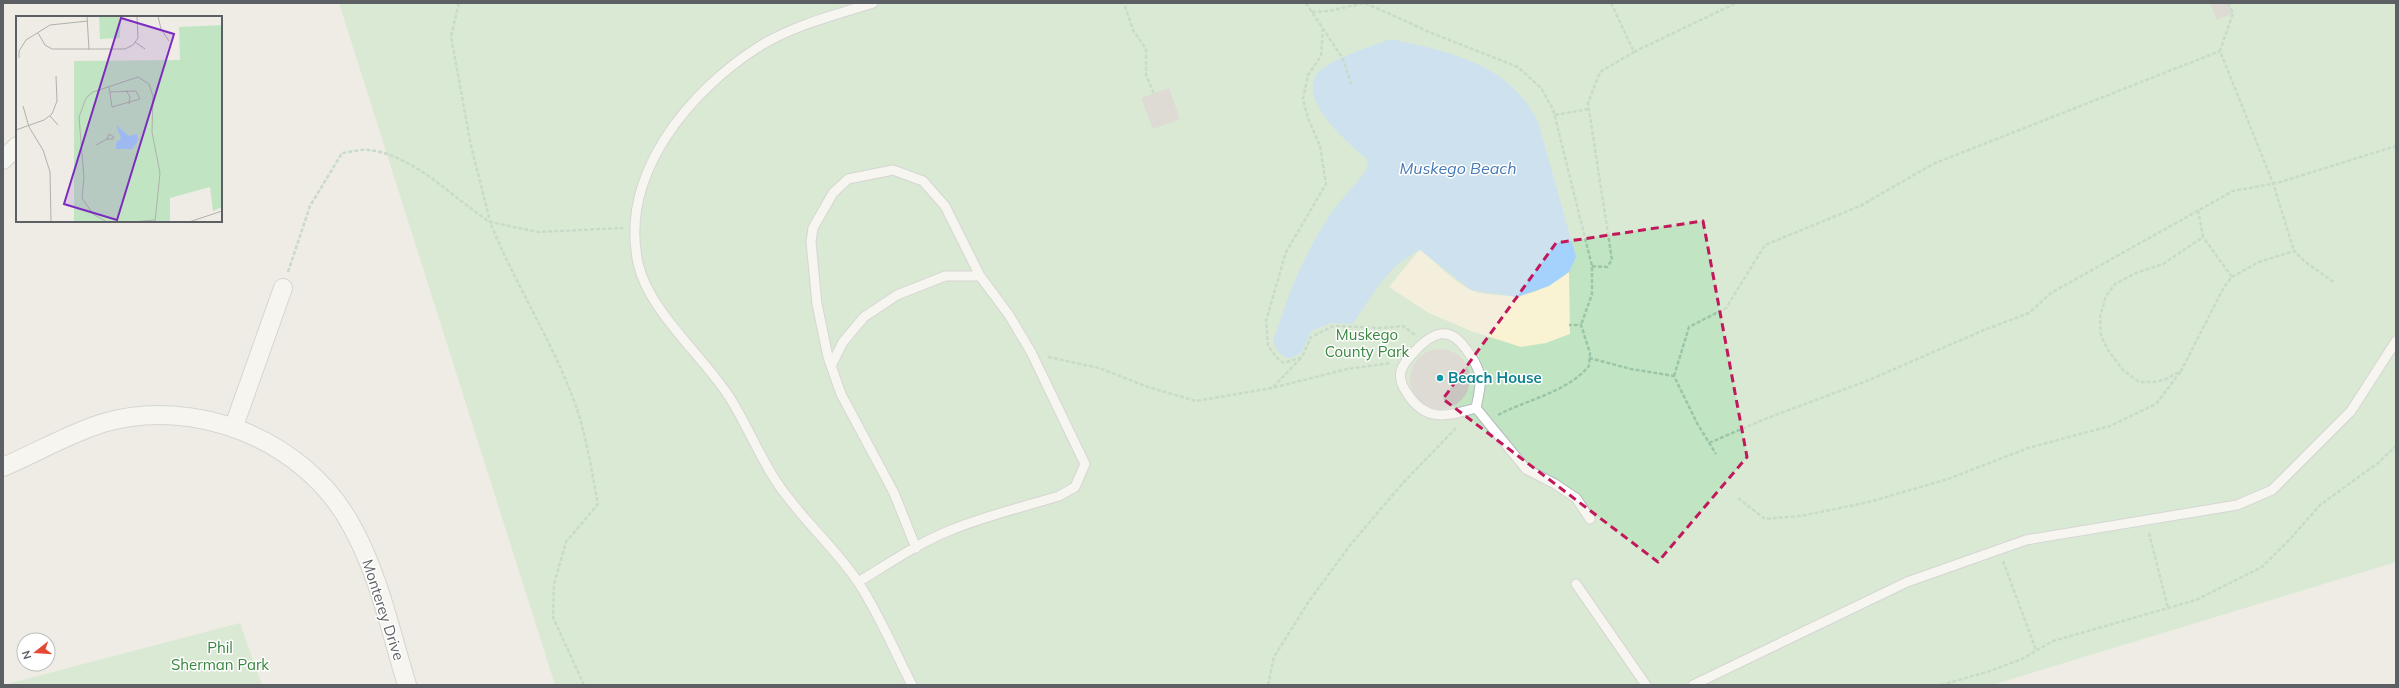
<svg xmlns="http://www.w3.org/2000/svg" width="2399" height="688" viewBox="0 0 2399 688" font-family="Mulish,sans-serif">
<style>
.green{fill:#c1e5c2}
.sand{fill:#f9f2d3}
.water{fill:#a5d2fc}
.building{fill:#c9c6c1}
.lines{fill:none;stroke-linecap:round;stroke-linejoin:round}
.lane-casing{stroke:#b6b9bd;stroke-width:11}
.street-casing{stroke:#b6b9bd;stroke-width:20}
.path{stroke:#9ac5a8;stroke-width:2.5;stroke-dasharray:4 2;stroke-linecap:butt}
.lane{stroke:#fff;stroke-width:9}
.street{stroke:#fff;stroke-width:18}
.marked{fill:none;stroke:#c2185b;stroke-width:3;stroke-dasharray:8 5;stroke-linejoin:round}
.culture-dot{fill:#0f9aa8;stroke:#fff;stroke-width:1.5}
.labels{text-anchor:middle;stroke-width:3;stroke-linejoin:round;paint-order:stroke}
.park-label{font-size:15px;fill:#38863f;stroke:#fff}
.culture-label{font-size:15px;font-weight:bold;fill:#0d838f;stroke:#fff;text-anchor:start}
.street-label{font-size:15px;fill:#5c5f64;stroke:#fff}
.water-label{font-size:16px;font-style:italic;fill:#4578b6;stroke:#fff}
.inset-road{fill:none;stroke:#b0b0ad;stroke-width:1}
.view{fill:#7b2cbf;fill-opacity:0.15;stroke:#7b2cbf;stroke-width:2}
.inset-edge{fill:none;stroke:#5c5f64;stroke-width:2}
</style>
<rect width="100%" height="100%" fill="#eeece4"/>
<path class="green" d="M339,3H2396V562L1992,685H555Z
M240,623L262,685H3Z"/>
<path class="sand" d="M1420,249C1436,263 1452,280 1471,290C1477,293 1487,294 1495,295C1528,298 1542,291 1569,272L1570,334L1546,343L1521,347L1471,331L1429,313L1389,287Z"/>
<path class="water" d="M1391,39C1450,52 1509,63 1538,122L1576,257L1569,272L1549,286L1517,297L1471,290L1420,250C1387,265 1373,296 1352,324L1331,323L1311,331L1302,352L1289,359L1279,353L1273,342C1287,298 1302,257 1328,218C1339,200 1356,186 1368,167L1367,159C1349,144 1297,100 1317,74C1326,61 1374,45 1391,39Z"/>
<path class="building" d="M2210,3H2228L2233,13L2217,20Z
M1169,88L1180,119L1153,129L1141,98Z
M1410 379a30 30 0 1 1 60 0a30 30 0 1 1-60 0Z"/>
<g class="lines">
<defs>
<path id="lane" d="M873,3C835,15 794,25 760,46C690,90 619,174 638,263C648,310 702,355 728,395C746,422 758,454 776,481C799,517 834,546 858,582C878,612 895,652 912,685
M831,366L843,342L864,317L897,295L945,276H980
M1476,408C1447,416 1426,423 1407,393C1402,386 1399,379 1401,371C1403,364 1410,356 1415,351C1433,332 1449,325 1466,349C1484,373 1482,380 1476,408L1526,469L1555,484L1576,498L1590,519
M858,582C888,564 918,543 951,530C985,516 1023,507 1059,496L1075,487L1085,464L1031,352L1009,315L980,276L945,206L923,181L893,170L848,179L833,193L813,228L811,242L817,304L828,357L841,394L894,493L916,548
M1576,584L1646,685
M1693,685L1907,582L2026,540L2237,505L2272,490L2351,411L2396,341"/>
<path id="street" d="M3,160L17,146
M234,426L283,288
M3,467C36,453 68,434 103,423C194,396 303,439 350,523C379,574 390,630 407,685"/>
</defs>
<use href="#lane" class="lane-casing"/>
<use href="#street" class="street-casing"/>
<path class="path" d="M459,3L451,36L471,146L490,221
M1306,3L1343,59L1351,84
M1611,3L1634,52L1736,3
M2228,3L2233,13L2220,51L2273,183L2294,251
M1125,6L1133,30L1146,49V75L1154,94
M1312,12L1329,11L1364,3L1388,13L1429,32L1518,67L1541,88L1553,109L1592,266V294L1581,325
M1323,28L1321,56L1308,75L1303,99L1308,118L1320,146L1326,184L1286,252L1266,321L1268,346L1278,359L1284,363L1302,357L1311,337L1333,326L1382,328L1403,326L1415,335
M1555,115L1589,109
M2198,210L2203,237L2163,264L2136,273L2115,284L2106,296L2100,317L2101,336L2108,350L2123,370L2139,382H2154L2166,379L2181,371L2224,287L2232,277L2203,237
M1592,266L1607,267L1612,260L1588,103L1600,72L1634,52
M288,272L310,206L342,153C351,152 361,149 369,150C414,155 454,199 490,222
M2232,277L2259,262L2294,251L2304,261L2335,283
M1048,357L1099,368L1148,387L1196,401L1272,388L1347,369L1391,363
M1589,358L1631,369L1674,376L1697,423L1716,454
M1674,376L1689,327L1726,308L1765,245L1860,206L1933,164L2220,51
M1273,387L1302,357
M1498,415C1528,399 1566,393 1589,366L1590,353L1581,325H1569
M1709,443L1765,419L1869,380L1984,330L2029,313L2051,293L2233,191L2277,183L2396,146
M1738,498L1765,519L1801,516L1869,502L1948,479L2028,448L2110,426L2156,404L2181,371
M2149,533L2168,608
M2003,561L2036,650
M584,685L553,617L554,584L566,542L598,504C591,468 586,432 573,398C550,337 514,282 490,222L538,232L623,228
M1268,685L1274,657L1309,601L1351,544L1402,484L1457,427
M1941,685L1990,671L2022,659L2053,641L2196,600L2262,567L2291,538L2320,505L2378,463L2396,446"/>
<use href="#lane" class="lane"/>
<use href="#street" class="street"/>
</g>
<path d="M0 0H2399V688H0ZM1703,221L1747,457L1658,562L1443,399L1556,243Z" fill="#eeece4" fill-opacity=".55" fill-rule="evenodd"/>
<path class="marked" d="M1703,221L1747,457L1658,562L1443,399L1556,243Z"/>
<circle class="culture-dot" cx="1440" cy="378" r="4"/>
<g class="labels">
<g class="park-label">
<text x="1367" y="340">Muskego<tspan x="1367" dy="17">County Park</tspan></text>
<text x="220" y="653">Phil<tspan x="220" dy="17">Sherman Park</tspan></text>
</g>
<g class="culture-label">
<text x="1448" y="383">Beach House</text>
</g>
<g class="street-label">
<text transform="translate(383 610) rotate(72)" y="5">Monterey Drive</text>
</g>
<g class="water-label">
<text x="1458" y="174">Muskego Beach</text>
</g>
</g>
<g transform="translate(16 16)">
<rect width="206" height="206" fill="#eeece4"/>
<path d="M83,0H105L104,22L84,23ZM206,9V191L197,195L194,171L154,182V206H58V45L164,44L163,11Z" fill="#c1e5c2"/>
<path d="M100,109L113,120L121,118L122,125L116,133H100V127L105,122Z" fill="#a5d2fc"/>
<path class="inset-road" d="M71,0L73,34M142,0L145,13L153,25M22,17L29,29L36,33H109L117,29L122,22L121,0M119,26L129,33M3,42V35L10,24L34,9L72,5M93,71L96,91L124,83L120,75L94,76M110,74L114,81L113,88M7,90L13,111L27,134L34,156L35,206M34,100L42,109M0,114L28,104L36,98L41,85L40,60M80,129L91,123H97L98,121L93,118L91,123M91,206L77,198L66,182L68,162L63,101L70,82L77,76L122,61L133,68L137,80L136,116L144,157L139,206M115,206L139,204M173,206L206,195"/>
<path class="view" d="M105,2L158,18L101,204L48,188Z"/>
<rect width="206" height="206" class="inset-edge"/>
</g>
<rect width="2399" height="688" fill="none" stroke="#5c5f64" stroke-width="8"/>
<g transform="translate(36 652) rotate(253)"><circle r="19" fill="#ffffff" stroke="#bebfc1"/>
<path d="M0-3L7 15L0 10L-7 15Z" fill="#e44934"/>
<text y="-6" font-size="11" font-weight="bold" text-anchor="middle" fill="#5c5f64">N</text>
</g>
</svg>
